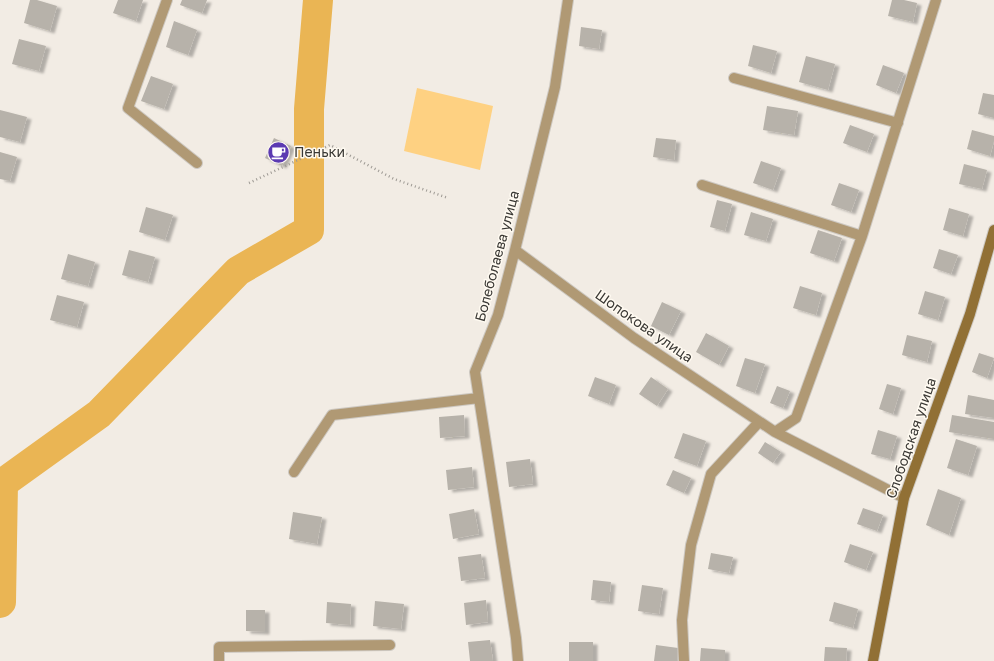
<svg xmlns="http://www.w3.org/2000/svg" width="994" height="661" viewBox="0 0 994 661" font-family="'Golos Text',sans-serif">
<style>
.green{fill:#fed182}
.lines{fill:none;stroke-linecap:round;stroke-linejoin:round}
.river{stroke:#eab554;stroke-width:30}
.building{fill:#b7b2aa;filter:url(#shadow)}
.street-casing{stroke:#cdc8c1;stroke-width:12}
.secondary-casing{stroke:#cdc8c1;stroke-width:12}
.path{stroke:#9d9993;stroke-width:2.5;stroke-dasharray:1 3;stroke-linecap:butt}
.street{stroke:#b09974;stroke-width:10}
.secondary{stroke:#917035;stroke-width:10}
.labels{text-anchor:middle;stroke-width:3;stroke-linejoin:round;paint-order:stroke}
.poi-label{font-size:14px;fill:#3a3834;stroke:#fffaf1;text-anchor:start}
.street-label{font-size:14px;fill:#3a3834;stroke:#fffaf1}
</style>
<defs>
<filter id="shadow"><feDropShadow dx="4.5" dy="2.5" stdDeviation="1" flood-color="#0004"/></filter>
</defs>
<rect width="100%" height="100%" fill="#f2ece4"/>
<path class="green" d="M417,88L493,106L480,170L404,151Z"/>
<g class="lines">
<path class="river" d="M0,603L1,602L3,483L99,414L238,271L309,230V109L318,0"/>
</g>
<path class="building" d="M30,0H37L57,6L50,31L24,23Z
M118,0H143L136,21L113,13Z
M182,0H207L202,13L180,5Z
M892,0H904L917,3L913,22L888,16Z
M174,21L197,30L188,55L166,47Z
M581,27L602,30L599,49L579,46Z
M19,39L46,46L39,71L12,64Z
M753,45L777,51L771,73L748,66Z
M806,56L835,64L828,90L799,82Z
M883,65L904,73L896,93L876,85Z
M151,76L173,84L164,109L141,101Z
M983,93L994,95V118L978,114Z
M767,106L798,111L794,135L763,130Z
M0,110L27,117L20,142L0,137Z
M850,125L874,134L867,152L843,143Z
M972,130L994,136V141L990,156L967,149Z
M274,138L291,146L282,166L265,158Z
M656,138L676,140L674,160L653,157Z
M0,152L17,157L10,181L0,179Z
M761,161L781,168L773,190L753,183Z
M964,164L987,170L982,189L959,184Z
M839,183L859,190L851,212L831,205Z
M717,200L732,204L725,231L710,227Z
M146,207L173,215L165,240L139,232Z
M949,208L969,214L963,236L943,230Z
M751,212L773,219L766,241L744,235Z
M818,230L842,238L834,261L810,253Z
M939,249L958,255L951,274L933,268Z
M129,250L155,257L148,282L122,275Z
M68,254L95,262L88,286L61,279Z
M800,286L822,293L816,315L793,308Z
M925,291L945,297L938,320L918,314Z
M57,295L84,302L77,327L50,320Z
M662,302L681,311L669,335L651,326Z
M706,333L729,346L719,365L696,352Z
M907,335L932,341L927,362L902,355Z
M979,353L994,358L987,378L972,372Z
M745,358L765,364L755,393L736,386Z
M595,377L616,385L609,404L588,396Z
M651,377L668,389L657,406L639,394Z
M887,384L901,388L893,414L879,409Z
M777,386L790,391L783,408L770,403Z
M968,395L994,400V418L965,414Z
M464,415L465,436L440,438L439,417Z
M952,415L994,422V439L949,432Z
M878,430L897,436L890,459L871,454Z
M683,433L706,441L697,466L674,458Z
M956,439L977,446L968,475L947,468Z
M765,442L781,452L773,463L758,453Z
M530,459L533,484L509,487L506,462Z
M472,467L474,487L448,490L446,470Z
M673,470L691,478L684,493L666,485Z
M938,489L961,498L949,535L926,525Z
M863,508L883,515L877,531L857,524Z
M474,509L479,534L453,539L449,514Z
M293,512L322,517L317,544L289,539Z
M850,544L873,552L866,570L844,562Z
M711,553L733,557L729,573L708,569Z
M481,554L485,578L461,581L458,557Z
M593,580L611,582L609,602L591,600Z
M642,585L663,588L659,614L638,611Z
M486,600L488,622L466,625L464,603Z
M375,601L404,604L401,629L373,626Z
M327,602L351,604L350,625L326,623Z
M834,602L858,609L853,628L829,621Z
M246,610H265V632L246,631Z
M490,640L493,661H470L468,642Z
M569,642H593V661H569Z
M656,645L678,648L677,661H654Z
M825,647L847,648L846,661H824Z
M701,648L725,650V661H700Z"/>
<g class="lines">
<defs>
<path id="street" d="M167,0L128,108L197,163
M734,78L898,123
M702,185L862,236
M515,250L634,338L775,432L904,498
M775,432L796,418L862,236L936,0
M294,472L332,415L479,398
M219,661V647L390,645
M518,661L516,638L475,372L498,315L515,250L555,87L568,0
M684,661L682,620L691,545L711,474L759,422"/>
<path id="secondary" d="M873,661L904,498L970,314L994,230"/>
</defs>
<use href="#street" class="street-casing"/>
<use href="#secondary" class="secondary-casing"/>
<path class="path" d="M249,183L330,145L394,179L448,198"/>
<use href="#street" class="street"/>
<use href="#secondary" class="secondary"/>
</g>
<defs>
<symbol id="cafe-disc" viewBox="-11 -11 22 22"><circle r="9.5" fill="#5b3ab2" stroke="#fffaf1"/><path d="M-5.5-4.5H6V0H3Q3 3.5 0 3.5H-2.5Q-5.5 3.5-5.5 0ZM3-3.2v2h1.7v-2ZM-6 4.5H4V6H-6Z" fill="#fff"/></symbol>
</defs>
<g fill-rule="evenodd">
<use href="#cafe-disc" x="266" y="140" width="25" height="25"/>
</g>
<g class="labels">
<g class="poi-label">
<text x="294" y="157">Пеньки</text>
</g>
<g class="street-label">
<text transform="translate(497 256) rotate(-75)" y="5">Болеболаева улица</text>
<text transform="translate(644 326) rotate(35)" y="5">Шопокова улица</text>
<text transform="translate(911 438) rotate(-71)" y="5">Слободская улица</text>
</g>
</g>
</svg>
